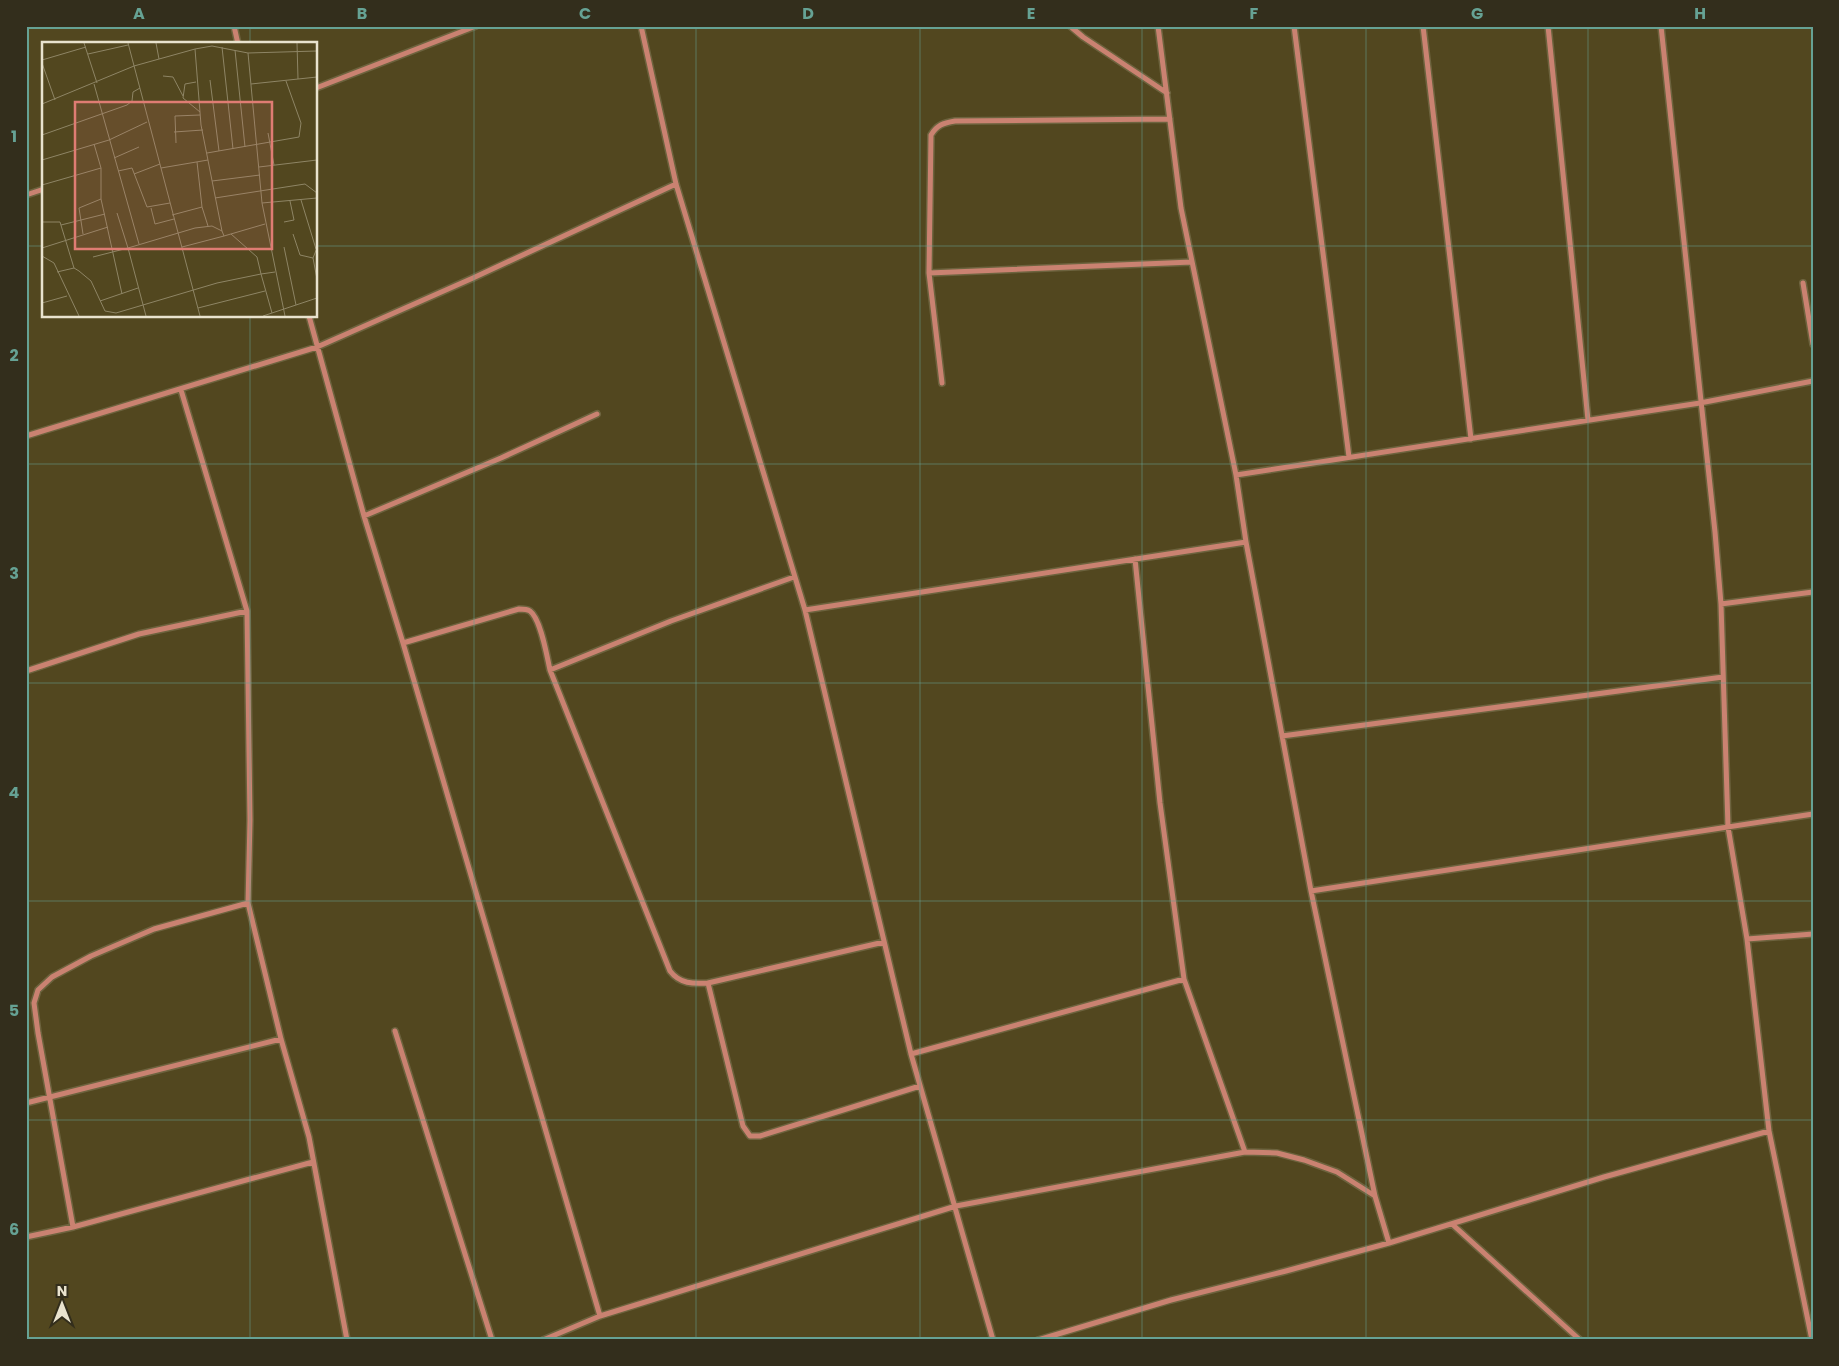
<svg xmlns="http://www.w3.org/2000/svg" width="1839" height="1366" viewBox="0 0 1839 1366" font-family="Poppins,sans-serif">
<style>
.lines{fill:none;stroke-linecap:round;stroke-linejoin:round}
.minor-casing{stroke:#6d633e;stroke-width:8}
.minor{stroke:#ca8271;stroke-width:5}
.grid{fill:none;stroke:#66a294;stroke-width:1;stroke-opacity:0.55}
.inset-road{fill:none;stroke:#8e8565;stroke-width:1}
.view{fill:#df7c73;fill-opacity:0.15;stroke:#df7c73;stroke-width:2.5}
.inset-edge{fill:none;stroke:#e9e3ce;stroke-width:2.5}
.neatline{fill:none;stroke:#66a294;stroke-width:2}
.grid-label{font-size:16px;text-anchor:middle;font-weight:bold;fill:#66a294}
</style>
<rect width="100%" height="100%" fill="#52471f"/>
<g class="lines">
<defs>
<path id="minor" d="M234,26L238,44
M641,26L676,184L805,610L911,1054L993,1340
M1070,26L1083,37L1167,93
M1158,26L1181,208L1236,475L1246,542L1311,891L1375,1196L1389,1243L1604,1177L1769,1131
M1294,26L1349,457
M1423,26L1471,439
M1548,26L1588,420
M1661,26L1715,532L1721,604L1728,827L1747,939
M316,88L476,26
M26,195L44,189
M929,273L1192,262
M1803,283L1813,344
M309,316L364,516L403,643L600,1316
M942,383L929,273L931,135C937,125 943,123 955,121L1170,119
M181,390L247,611L250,820L248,903L281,1039L309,1137L347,1340
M26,436L317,347L473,278L676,184
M1236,475L1700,403L1813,381
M364,516L501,458L597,414
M1135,559L1160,803L1184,979L1245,1152
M1721,604L1813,592
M805,610L1246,542
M403,643L519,609C523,609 527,609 530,611C541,619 547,657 550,670L670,971C680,984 693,984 708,983L884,942
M550,670L671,621L794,577
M26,671L139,634L247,611
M1282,736L1723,677
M1311,891L1813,814
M708,983L743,1126L750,1136H760L920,1086
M395,1031L492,1340
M911,1054L1184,979
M26,1103L281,1039
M1452,1224L1580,1340
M73,1227L38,1033L34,1003L38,990L52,977L91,956L154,929L248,903
M26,1237L73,1227L313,1162
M543,1340L600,1316L956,1206L1245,1152L1277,1153L1304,1160L1337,1172L1375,1196
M1038,1340L1171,1300L1286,1271L1389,1243
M1812,1340L1769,1131L1747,939L1813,934"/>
</defs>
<use href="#minor" class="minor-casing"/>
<use href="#minor" class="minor"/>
</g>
<path class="grid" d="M250,26V44M474,26V1340M696,26V1340M920,26V1340M1142,26V1340M1366,26V1340M1588,26V1340M26,246H44M316,246H1813M250,316V1340M26,464H1813M26,683H1813M26,901H1813M26,1120H1813"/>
<g transform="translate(42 42)">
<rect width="275" height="275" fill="#52471f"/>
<path class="inset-road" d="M42,1L55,41M86,1L158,274M114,1L117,17M255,1L256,37M180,5L191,107M153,7L170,4L206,11L275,9M193,8L203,105M206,11L220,161M46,12L86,3M0,18L44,5M0,21L13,58M121,34L131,35L141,54M168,38L177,109M154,40L143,42L141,56L158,70M52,42L97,202M209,42L275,35M0,62L92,24L153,7L159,83L180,189M132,90L161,88M226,91L232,123M0,93L85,63L90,59L91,50L98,46M134,101L133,74L158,73M52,102L59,126V157L80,252M165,111L257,95L259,81L244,39M72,116L97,105M0,118L67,98L105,80M155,120L160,165L166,184M217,125L275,118M119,126L166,118M76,129L90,126L105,165L128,161M92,132L118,122M170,139L218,133M0,143L59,126M173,156L263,142L275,151M259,158L274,207M109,166L113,182L132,177M130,173L160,165M0,180H18L32,226M242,180L252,178L248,159M19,183L63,172M41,192L37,166L59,157M189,192L215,215L219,232L233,230M251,192L258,213L271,216M140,205L182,194M242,205L254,263M0,206L66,185M275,206L271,216L275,237M0,214L12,221L37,274M51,215L86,206L75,171M15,230L32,226L37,229L49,239L63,269L74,271L175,241L219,232L230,271M58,259L96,246M0,261L25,254M156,266L223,249M104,274L86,206L153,186L170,184L180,189L182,194L223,182M221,274L275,256M243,274L220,161L275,156"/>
<path class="view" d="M33,60H230V207H33Z"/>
<rect width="275" height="275" class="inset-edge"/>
</g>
<rect width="1839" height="1366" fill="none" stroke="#332e1c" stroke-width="55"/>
<g transform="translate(62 1304)" stroke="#332e1c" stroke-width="4" paint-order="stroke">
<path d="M0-4L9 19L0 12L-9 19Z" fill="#e9e3ce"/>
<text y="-8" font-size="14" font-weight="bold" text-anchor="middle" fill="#e9e3ce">N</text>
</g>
<rect x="28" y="28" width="1784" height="1310" class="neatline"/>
<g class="grid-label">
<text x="139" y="19">A</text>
<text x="362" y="19">B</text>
<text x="585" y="19">C</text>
<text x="808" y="19">D</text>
<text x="1031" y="19">E</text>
<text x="1254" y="19">F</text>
<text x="1477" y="19">G</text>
<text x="1700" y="19">H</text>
<text x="14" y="142">1</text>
<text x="14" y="361">2</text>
<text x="14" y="579">3</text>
<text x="14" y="798">4</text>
<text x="14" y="1016">5</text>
<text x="14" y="1235">6</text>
</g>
</svg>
